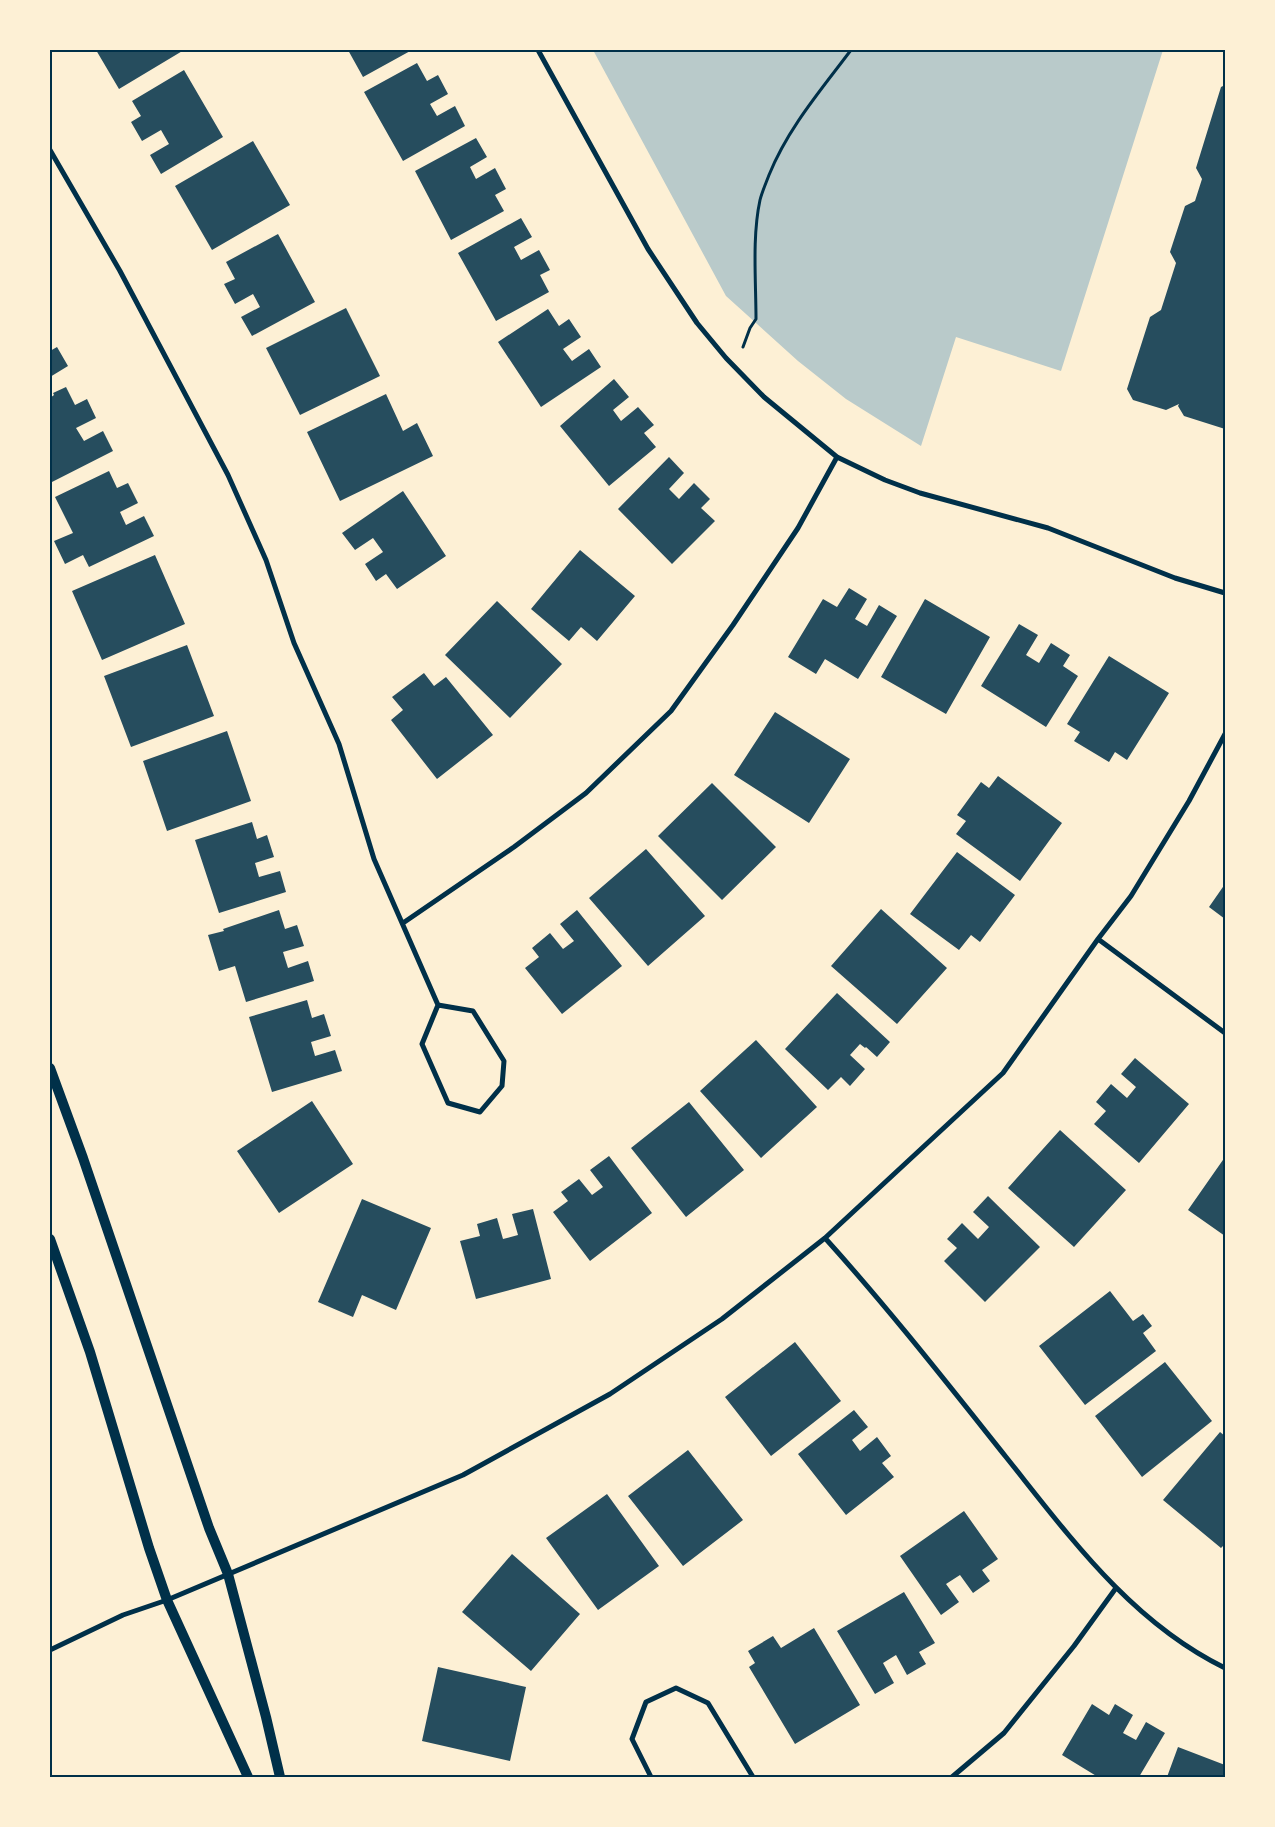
<svg xmlns="http://www.w3.org/2000/svg" width="1275" height="1827" viewBox="0 0 1275 1827" font-family="'Work Sans',sans-serif">
<style>
.green{fill:#b9caca}
.building{fill:#264d5e}
.lines{fill:none;stroke-linecap:round;stroke-linejoin:round}
.path{stroke:#003049;stroke-width:3}
.minor{stroke:#003049;stroke-width:5}
.secondary{stroke:#003049;stroke-width:10}
.neatline{fill:none;stroke:#003049;stroke-width:2}
</style>
<rect width="100%" height="100%" fill="#fdf0d5"/>
<path class="green" d="M593,50H1163L1061,371L956,337L921,446L846,399L798,361L726,296Z"/>
<path class="building" d="M96,50H184L119,89Z
M348,50H412L363,77Z
M417,63L427,81L438,75L448,94L430,104L437,116L455,106L465,126L403,161L364,92Z
M184,70L223,137L161,174L150,155L169,144L161,130L142,141L131,122L141,116L132,101Z
M1225,85V429L1184,416L1178,406L1179,404L1166,410L1133,400L1127,389L1150,317L1161,310L1176,263L1170,252L1185,206L1195,201L1202,179L1196,168L1221,87Z
M476,138L487,157L470,167L476,179L495,168L506,189L495,195L504,211L451,240L415,171Z
M253,141L290,205L212,250L175,186Z
M521,218L532,237L514,247L521,260L539,250L550,270L540,275L549,292L496,321L458,253Z
M278,234L315,302L252,336L241,317L260,307L253,294L235,304L224,284L235,279L226,262Z
M346,308L380,376L300,415L266,348Z
M548,309L559,326L569,319L581,337L563,349L572,361L589,349L601,367L541,407L498,342Z
M57,347L68,366L50,377V351Z
M614,379L629,397L613,410L621,421L638,407L654,425L644,433L656,447L609,486L560,426Z
M66,387L75,405L87,399L96,418L76,428L84,441L103,431L113,451L50,483V398L54,395L53,393Z
M386,394L403,431L417,423L433,456L340,501L307,432Z
M669,457L684,473L669,489L679,499L694,483L710,499L701,508L715,521L672,564L618,509Z
M109,471L117,488L128,483L138,503L120,512L126,525L144,516L154,536L89,567L83,555L65,564L54,541L73,533L55,497Z
M403,491L446,556L397,589L386,574L376,581L365,564L383,552L373,538L355,550L342,533Z
M580,550L635,596L597,641L581,627L569,641L531,609Z
M155,555L185,624L102,660L72,591Z
M849,588L867,599L855,619L867,626L879,605L897,616L858,679L825,659L816,674L788,657L823,599L837,607Z
M925,599L990,637L946,714L881,677Z
M497,601L562,664L510,718L445,655Z
M1019,624L1038,635L1026,655L1039,663L1051,643L1070,655L1063,666L1078,676L1046,727L981,686Z
M187,645L214,716L131,747L104,676Z
M1109,656L1169,693L1127,760L1115,752L1109,762L1074,741L1080,732L1067,724Z
M424,673L434,686L446,677L493,735L437,779L391,720L403,710L392,697Z
M775,712L850,759L809,823L734,775Z
M227,731L251,801L167,831L143,761Z
M998,776L1062,823L1020,881L956,834L966,821L957,815L981,782L989,788Z
M712,783L776,847L722,900L658,836Z
M252,822L257,839L267,835L274,857L255,863L259,877L280,871L286,892L219,913L195,840Z
M646,849L705,916L648,966L589,898Z
M957,852L1015,895L980,942L971,935L959,950L910,914Z
M1225,884V919L1209,907Z
M881,909L947,968L897,1024L831,966Z
M279,910L285,929L297,925L304,946L283,952L288,968L308,961L314,981L246,1002L235,966L219,971L208,935L224,931L223,929Z
M577,910L622,966L562,1014L525,968L539,957L532,948L550,933L563,949L574,941L560,924Z
M837,993L890,1042L877,1057L866,1047L865,1048L860,1044L850,1055L865,1069L850,1086L841,1077L828,1090L785,1049Z
M307,1000L312,1018L324,1014L331,1036L311,1042L315,1056L335,1050L342,1071L272,1092L249,1017Z
M756,1040L817,1107L761,1158L700,1091Z
M1135,1058L1189,1104L1139,1163L1094,1124L1106,1111L1096,1102L1111,1084L1127,1098L1136,1087L1121,1074Z
M312,1101L353,1164L279,1213L237,1151Z
M689,1102L744,1170L686,1217L631,1148Z
M1060,1130L1126,1190L1074,1247L1008,1188Z
M609,1156L652,1213L590,1261L553,1212L568,1201L561,1192L579,1179L592,1195L603,1187L590,1170Z
M1225,1157V1236L1188,1210Z
M988,1196L1040,1247L985,1302L944,1261L957,1248L947,1239L962,1223L978,1239L989,1227L973,1212Z
M362,1199L431,1228L396,1310L362,1295L353,1317L318,1302Z
M533,1209L551,1279L476,1299L460,1241L480,1236L477,1224L497,1218L503,1239L518,1235L512,1214Z
M1110,1291L1133,1321L1143,1314L1152,1326L1143,1333L1156,1351L1085,1405L1039,1346Z
M795,1342L841,1401L771,1456L725,1397Z
M1165,1362L1212,1421L1142,1477L1095,1416Z
M854,1410L868,1427L852,1440L860,1451L877,1437L891,1456L882,1463L894,1477L846,1515L798,1454Z
M1220,1432L1225,1436V1544L1221,1548L1163,1500Z
M688,1450L743,1520L683,1566L628,1496Z
M607,1494L659,1566L598,1610L546,1538Z
M964,1511L998,1559L982,1570L990,1581L973,1593L960,1575L946,1584L959,1602L941,1615L900,1556Z
M512,1554L580,1614L531,1671L462,1612Z
M904,1592L935,1643L919,1652L926,1664L907,1675L896,1655L883,1663L894,1683L875,1694L837,1631Z
M814,1628L860,1705L795,1744L749,1667L755,1663L748,1651L773,1636L781,1648Z
M438,1667L526,1687L510,1761L422,1741Z
M1092,1704L1109,1715L1115,1704L1133,1715L1123,1733L1136,1740L1146,1722L1165,1733L1139,1777H1098L1062,1755Z
M1178,1747L1225,1765V1777H1167Z"/>
<g class="lines">
<path class="path" d="M743,347L750,328L756,319C756,281 752,237 760,200C762,192 766,183 769,175C788,128 821,90 851,50"/>
<path class="minor" d="M538,50L648,249L697,323L726,358L764,397L837,457L885,480L920,493L1048,528L1175,578L1225,593
M50,150L120,271L228,475L266,560L294,643L339,744L374,859L438,1005L422,1044L448,1103L480,1112L502,1086L504,1061L473,1011L438,1005
M403,923L514,847L586,793L671,711L733,625L798,528L837,457
M1098,939L1225,1033
M825,1238C889,1309 947,1383 1006,1457C1070,1537 1131,1622 1225,1668
M50,1650L123,1615L167,1600L463,1475L610,1394L722,1319L825,1238L1003,1073L1098,939L1131,896L1189,801L1225,734
M651,1777L632,1739L646,1702L676,1688L708,1703L753,1777
M952,1777L1004,1733L1074,1646L1116,1588"/>
<path class="secondary" d="M50,1068L83,1158L209,1528L228,1574L266,1717L280,1777
M50,1239L90,1352L149,1548L167,1600L248,1777"/>
</g>
<rect width="1275" height="1827" fill="none" stroke="#fdf0d5" stroke-width="102"/>
<rect x="51" y="51" width="1173" height="1725" class="neatline"/>
</svg>
